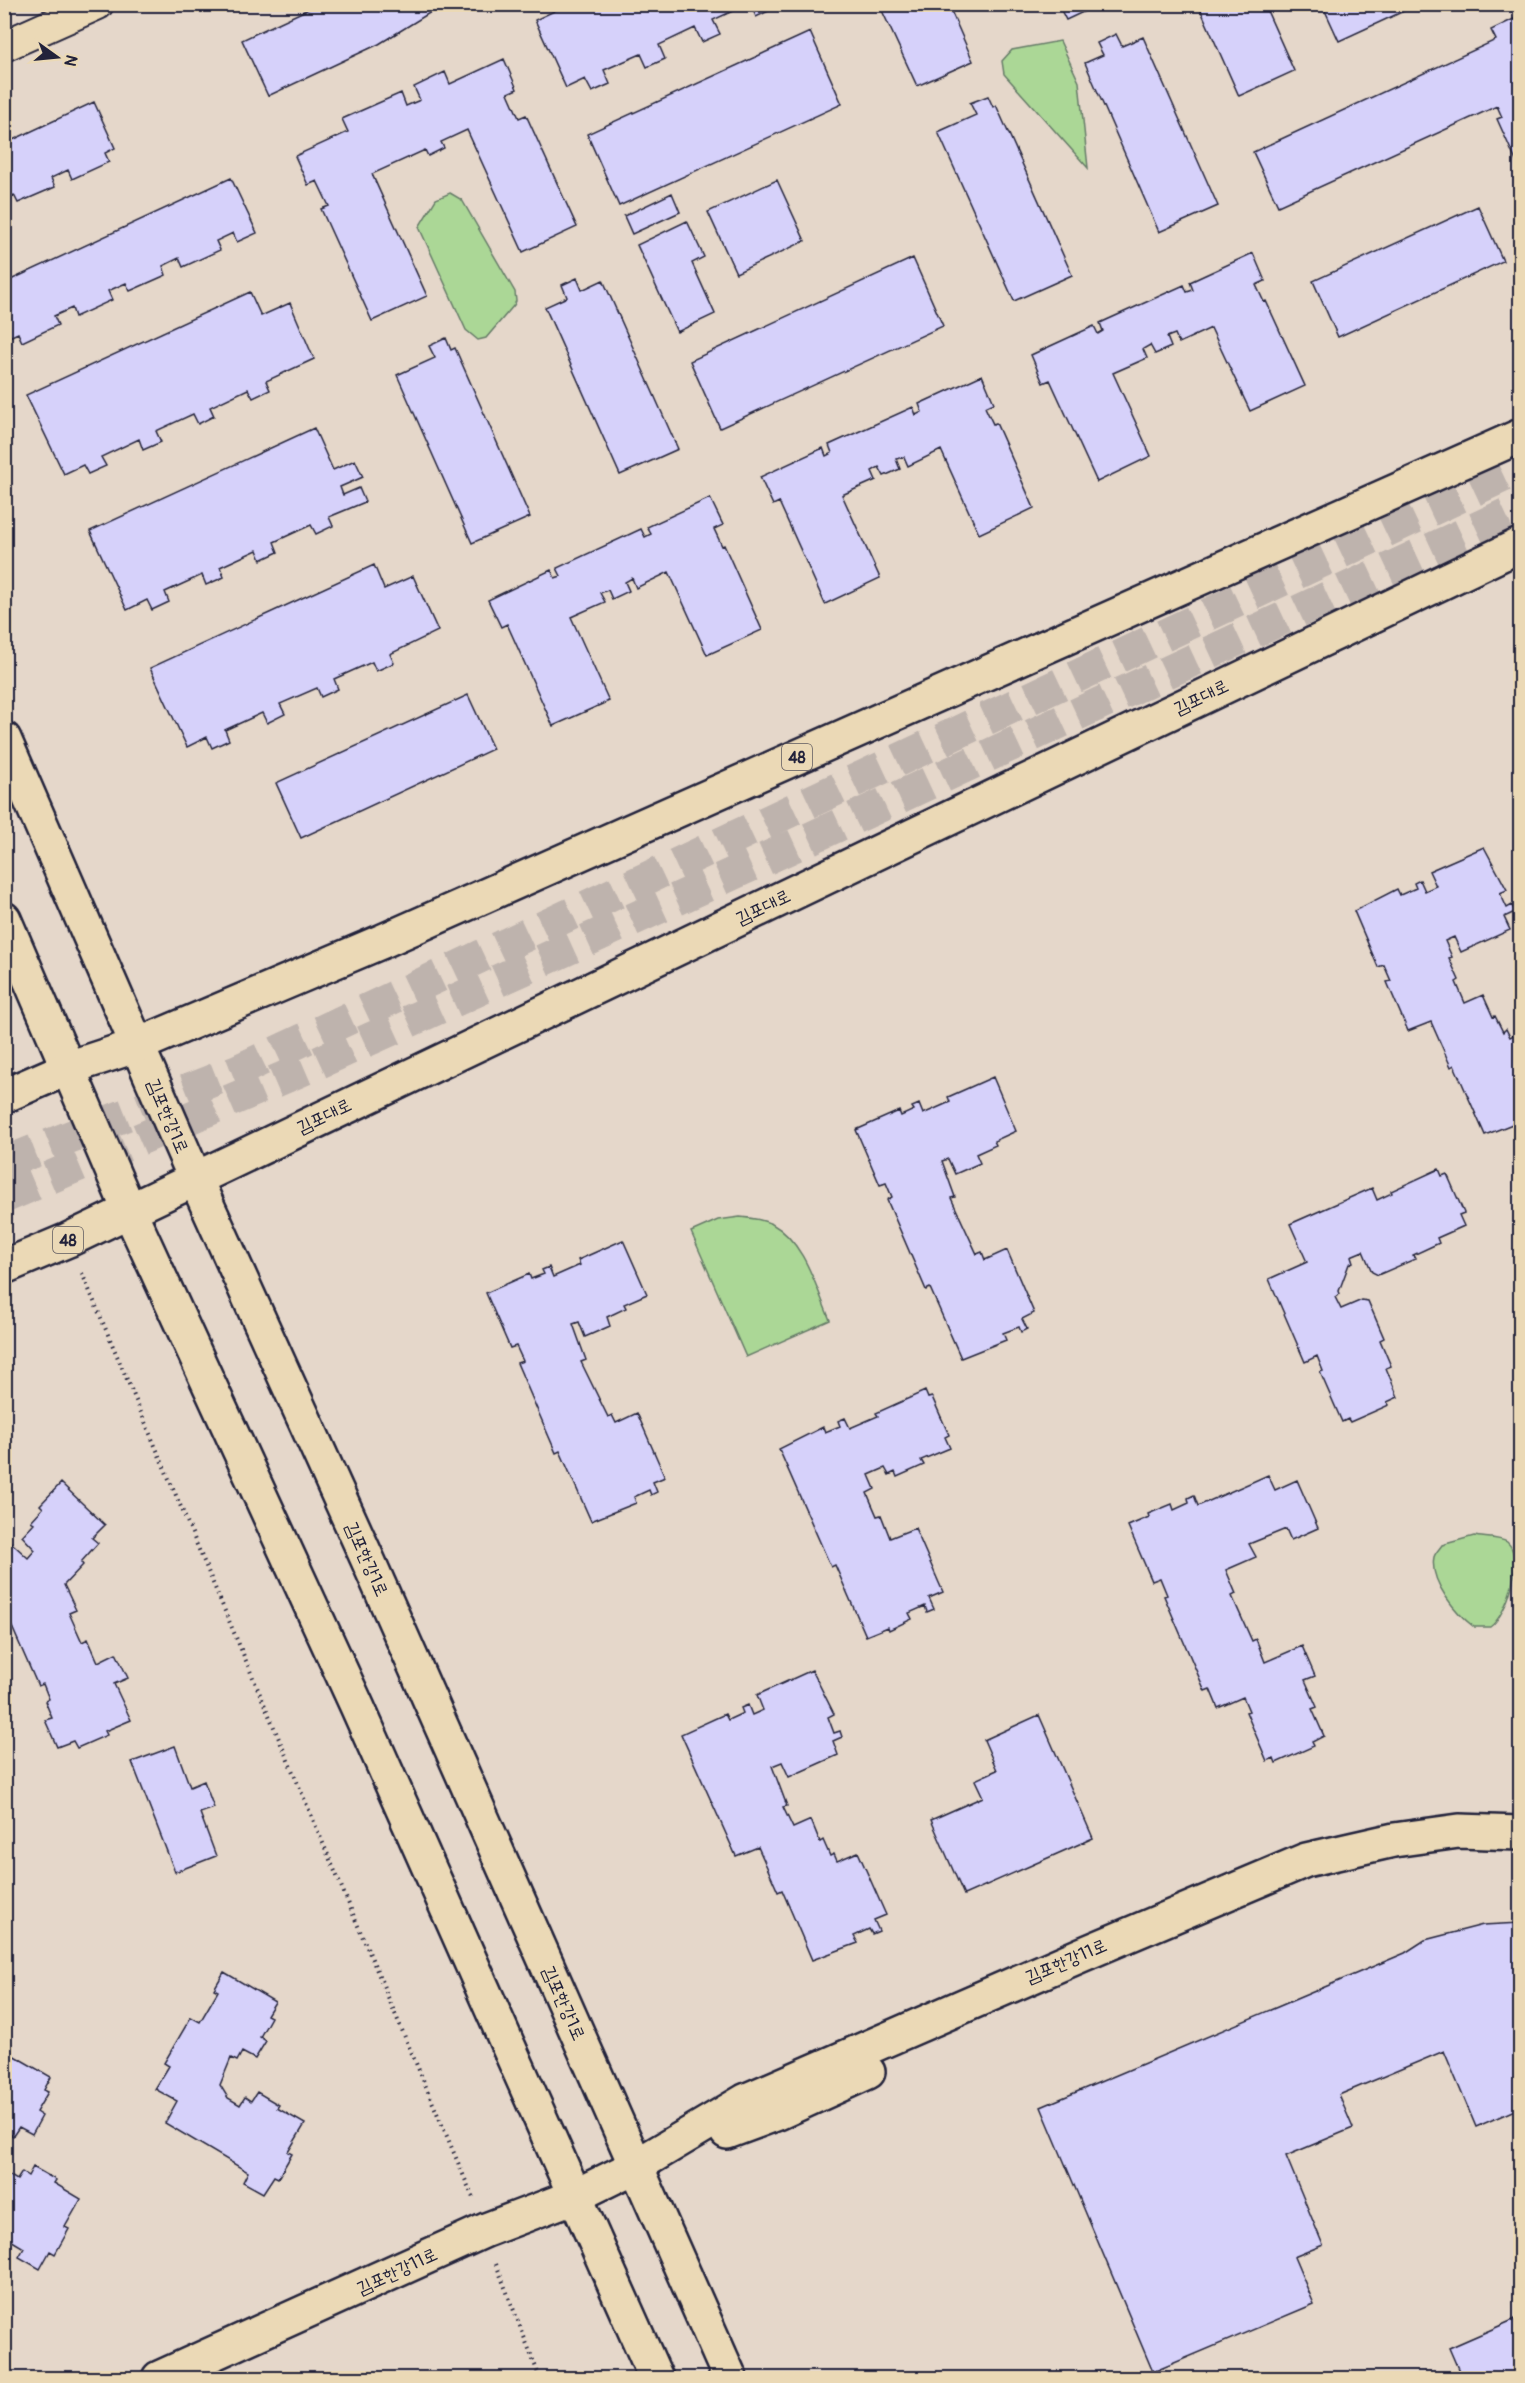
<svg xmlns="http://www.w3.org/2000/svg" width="1525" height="2383" viewBox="0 0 1525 2383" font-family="Pangolin,'Poor Story',sans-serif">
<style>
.green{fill:#abd796;stroke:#667c68;stroke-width:1.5}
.building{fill:#d6d1fa;stroke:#22223b;stroke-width:1.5}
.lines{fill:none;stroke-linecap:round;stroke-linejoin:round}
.primary-tunnel{stroke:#beb3ad;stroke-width:33;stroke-dasharray:33 16;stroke-linecap:butt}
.street-casing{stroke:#22223b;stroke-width:34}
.secondary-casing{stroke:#22223b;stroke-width:38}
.primary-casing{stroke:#22223b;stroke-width:38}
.path{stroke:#22223b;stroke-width:4;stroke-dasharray:1.5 4.5;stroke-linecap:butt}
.street{stroke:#ebd9b6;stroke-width:30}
.secondary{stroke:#ebd9b6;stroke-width:33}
.primary{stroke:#ebd9b6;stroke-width:33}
.labels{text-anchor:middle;stroke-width:6;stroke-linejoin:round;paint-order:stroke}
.shield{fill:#ebd9b6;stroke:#5e5960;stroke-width:1.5}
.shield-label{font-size:16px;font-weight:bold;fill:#22223b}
.street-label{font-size:18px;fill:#22223b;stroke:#ebd9b6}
</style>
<rect width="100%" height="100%" fill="#e5d7ca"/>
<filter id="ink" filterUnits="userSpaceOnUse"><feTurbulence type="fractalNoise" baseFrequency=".0167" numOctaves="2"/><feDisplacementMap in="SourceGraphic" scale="12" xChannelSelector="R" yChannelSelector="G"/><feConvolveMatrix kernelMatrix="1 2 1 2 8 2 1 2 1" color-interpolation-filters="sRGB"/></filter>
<g filter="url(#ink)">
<path class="green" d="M1060,41L1079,82L1088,168L1004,74L1002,61L1012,50Z
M450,193L462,200L515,292L516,301L514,305L486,338L478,340L466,330L419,227L436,199Z
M740,1217C751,1218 762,1219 772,1224C805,1242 816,1288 830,1320L746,1357L691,1232L718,1220Z
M1474,1536C1483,1538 1500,1537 1507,1542C1525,1558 1508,1614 1490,1627H1474C1457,1614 1429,1582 1434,1557C1435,1553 1440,1548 1442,1545Z"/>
<path class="building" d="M319,4H444L379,44L268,96L242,40Z
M569,4H748L713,20L720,34L702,42L695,28L659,45L665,59L647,67L641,54L604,70L610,84L592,92L585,79L566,88L535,20Z
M751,4H773L775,8L756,17Z
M879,4H948L973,61L917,86Z
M1058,4H1100L1066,20Z
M1198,4H1264L1294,71L1239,96Z
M1322,4H1419L1339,41Z
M1520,16V170L1497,119L1502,117L1497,106L1278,206L1253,152L1496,40L1491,30Z
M810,32L842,104L619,206L587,134Z
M1116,34L1122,46L1143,37L1218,206L1159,232L1085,63L1103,55L1097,43Z
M504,59L517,89L508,93L519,118L526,115L577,227L523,252L467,130L441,142L444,148L428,156L425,150L372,174L427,296L372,321L321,209L329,206L317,181L308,185L295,156L348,132L342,119L401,93L406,106L420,100L414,87L445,72L450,84Z
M988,96L993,107L996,105L1072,275L1014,301L938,132L976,115L970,103Z
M94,102L115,148L105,153L109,162L72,179L68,170L51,178L55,187L18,203L14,195L4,200V144Z
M231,178L257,233L237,242L233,233L216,241L220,250L183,267L179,258L163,266L166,275L130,291L126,283L108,291L112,300L75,317L72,308L54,316L58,325L22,342L18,333L7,338L4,332V283Z
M777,180L805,241L736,273L708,212Z
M672,193L680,212L632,234L624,216Z
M1478,206L1503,261L1338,337L1313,281Z
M687,221L704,257L692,263L715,314L677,332L637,245Z
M1253,253L1265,281L1256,285L1264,302L1266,301L1305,386L1250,411L1211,328L1179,343L1175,334L1167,337L1171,347L1155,354L1150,345L1143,349L1147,358L1113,373L1151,456L1097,482L1050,380L1043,383L1031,355L1094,326L1098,334L1103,331L1100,323L1184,285L1187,292L1193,290L1190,282Z
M913,258L943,326L720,428L690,361Z
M577,278L582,290L603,280L678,449L620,475L545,307L567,297L562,285Z
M250,292L261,316L290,303L314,359L266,381L270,390L253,398L248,389L210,407L214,416L198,424L193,414L156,431L161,442L143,450L139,439L101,457L106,466L88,474L83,465L64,474L26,395Z
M446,338L451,350L455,348L530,517L472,543L397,375L435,358L429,346Z
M982,375L994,403L985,407L993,424L996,423L1034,508L979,534L941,450L908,466L904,457L896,459L900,469L884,476L879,467L872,471L876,480L842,495L880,578L825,604L779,502L773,505L760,477L823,448L826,456L832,453L829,445L913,407L916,415L922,412L919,404Z
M314,428L333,470L355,460L363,477L340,487L343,495L359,488L365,502L329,517L333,526L316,534L311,525L274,542L278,552L261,560L257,550L220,567L224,577L206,585L202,575L165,592L169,602L152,610L147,600L127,610L90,531Z
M710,498L723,525L714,529L722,546L724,545L762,630L707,655L669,572L636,588L632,578L625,582L629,591L612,599L608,590L600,593L605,602L571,617L609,701L553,726L507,624L501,627L488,600L551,570L555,578L561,576L557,568L641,529L645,537L651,534L647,527Z
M374,565L384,589L413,576L438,631L390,654L394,663L376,671L372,662L334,679L338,689L321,697L317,688L280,704L285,714L267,723L262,713L225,730L229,740L212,748L207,737L187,747L150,668Z
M468,695L493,749L301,838L276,783Z
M1484,847L1507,890L1500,893L1507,908L1512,905L1515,912L1504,917L1510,930L1461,952L1454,937L1445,941L1452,957L1449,958L1459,980L1456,982L1465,1003L1483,995L1493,1017L1495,1016L1503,1032L1506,1029L1510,1037L1520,1032V1121L1485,1135L1454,1065L1451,1067L1431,1022L1408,1031L1387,982L1391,981L1384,965L1378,967L1354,911L1397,889L1400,895L1416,888L1414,883L1420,880L1425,891L1436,886L1429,871Z
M993,1077L1016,1131L994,1141L996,1145L976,1154L980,1163L955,1174L948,1159L942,1161L955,1197L951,1198L977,1254L982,1252L985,1260L1007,1250L1034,1313L1022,1319L1027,1329L1021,1332L1019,1327L1003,1333L1006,1340L961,1358L930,1288L926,1290L887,1200L892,1197L886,1183L880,1185L856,1130L899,1111L901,1116L914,1110L912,1107L919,1104L923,1114L950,1102L948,1097Z
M1439,1169L1442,1176L1447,1174L1464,1213L1459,1215L1464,1226L1437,1238L1439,1243L1413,1255L1415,1259L1378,1275L1372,1272L1363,1251L1351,1256L1353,1262L1349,1264L1339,1291L1340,1294L1335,1297L1341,1309L1362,1300L1368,1301L1384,1338L1380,1340L1391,1366L1386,1368L1398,1397L1387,1402L1389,1405L1350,1422L1348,1419L1342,1422L1320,1372L1323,1371L1317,1356L1305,1362L1269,1279L1307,1262L1290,1224L1372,1188L1377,1200L1392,1193L1391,1191Z
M623,1240L647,1294L624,1304L626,1308L607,1317L610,1326L585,1337L579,1322L573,1324L586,1360L581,1362L608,1417L612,1415L616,1423L637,1413L665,1477L653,1482L657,1492L651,1495L649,1490L634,1497L636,1503L591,1521L560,1451L556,1453L517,1363L523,1361L516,1346L510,1348L486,1293L529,1274L531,1279L544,1274L542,1270L549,1267L553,1277L580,1265L578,1260Z
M925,1391L928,1398L932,1397L949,1435L945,1437L950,1448L921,1460L924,1465L897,1477L895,1472L889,1475L885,1468L869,1475L875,1489L867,1493L877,1516L881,1515L890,1538L915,1528L943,1592L929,1598L934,1609L927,1612L925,1606L909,1613L912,1619L889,1630L888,1627L866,1636L835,1565L831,1567L779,1449L823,1427L825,1432L840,1426L838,1421L845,1418L850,1428L878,1416L876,1413Z
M1268,1475L1275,1490L1297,1480L1318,1528L1291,1540L1286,1529L1249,1544L1256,1557L1226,1570L1236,1594L1232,1596L1252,1641L1256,1639L1265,1662L1302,1646L1315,1676L1305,1680L1317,1707L1312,1709L1324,1736L1312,1742L1314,1746L1276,1763L1274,1758L1267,1761L1246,1712L1249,1711L1243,1697L1218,1708L1210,1689L1205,1691L1164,1596L1167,1595L1160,1578L1152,1581L1128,1526L1149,1517L1148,1514L1172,1504L1174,1510L1189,1503L1188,1498L1194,1495L1198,1506Z
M61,1483L105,1525L92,1538L98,1543L81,1562L83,1565L64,1585L76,1610L69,1613L82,1642L88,1639L98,1662L116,1653L128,1678L114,1684L131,1720L105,1731L107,1735L77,1748L73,1741L57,1747L45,1720L52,1718L45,1701L49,1699L43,1684L38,1686L9,1620L4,1599V1536L28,1558L35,1550L22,1536L34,1523L31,1521L43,1508L40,1505Z
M812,1670L834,1714L828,1717L834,1733L840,1731L842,1737L833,1741L838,1755L789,1777L782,1762L772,1766L787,1806L783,1807L793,1828L811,1820L820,1842L823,1840L830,1856L834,1854L837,1861L858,1852L886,1915L874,1920L879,1931L872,1934L869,1929L854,1936L858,1943L812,1960L782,1890L778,1892L758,1847L736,1856L681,1734L725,1714L728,1720L743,1713L741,1708L748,1705L752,1715L763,1710L757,1695Z
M1039,1715L1093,1838L964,1895L931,1820L983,1797L975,1780L997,1770L984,1740Z
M175,1746L190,1787L204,1781L214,1808L200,1813L216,1856L175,1872L132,1762Z
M1520,1923V2118L1517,2109L1476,2127L1444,2051L1339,2095L1353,2128L1286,2156L1323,2245L1294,2257L1314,2304L1153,2372L1041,2107L1405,1953L1425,1940L1483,1925Z
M224,1972L275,2002L267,2015L271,2017L260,2037L266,2041L255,2059L242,2052L237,2061L231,2058L220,2085L228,2098L240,2105L245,2097L251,2101L257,2092L279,2105L277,2108L305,2124L288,2152L292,2154L278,2178L274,2176L263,2193L243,2182L248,2172L165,2123L177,2101L155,2089L169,2066L164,2063L191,2017L200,2022L218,1991L214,1989Z
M4,2050L51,2077L44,2090L48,2092L36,2112L42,2116L32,2134L19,2127L13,2136L8,2133L4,2139Z
M33,2167L56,2180L54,2183L81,2199L65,2227L69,2229L55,2254L50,2251L40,2269L19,2257L24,2248L4,2236V2172L17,2180L22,2172L28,2176Z
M1520,2317V2378H1462L1449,2348Z"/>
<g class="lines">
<path class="primary-tunnel" d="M4,1163L239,1070L1520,468
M4,1197L311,1066L811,838L1520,508"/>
<defs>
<path id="street" d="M4,46L98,4"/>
<path id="secondary" d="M4,739L195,1178L367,1558L730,2378
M4,919L129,1210L357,1706L656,2378
M727,2132L778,2113L868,2072
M159,2378L486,2230L575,2196L636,2166L745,2101L1081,1955L1306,1860L1394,1840L1459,1831L1520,1833"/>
<path id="primary" d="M4,1096L68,1068L138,1045L383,941L1520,436
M4,1267L68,1240L1520,545"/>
</defs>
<use href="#street" class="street-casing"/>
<use href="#secondary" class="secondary-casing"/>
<use href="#primary" class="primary-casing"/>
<path class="path" d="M82,1273L473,2198
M496,2264L540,2378"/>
<use href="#street" class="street"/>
<use href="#secondary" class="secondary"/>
<use href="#primary" class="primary"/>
</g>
</g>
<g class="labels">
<g class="shield">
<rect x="782" y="744" width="30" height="26" rx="4.5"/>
<rect x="53" y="1227" width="30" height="26" rx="4.5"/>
</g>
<g class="shield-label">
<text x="797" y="763">48</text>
<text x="68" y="1246">48</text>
</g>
<g class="street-label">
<text transform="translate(1201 697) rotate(-26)" y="6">김포대로</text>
<text transform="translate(763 907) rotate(-26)" y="6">김포대로</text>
<text transform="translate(168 1116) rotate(67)" y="6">김포한강1로</text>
<text transform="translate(324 1116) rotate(-26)" y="6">김포대로</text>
<text transform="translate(367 1559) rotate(66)" y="6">김포한강1로</text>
<text transform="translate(1066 1961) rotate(-23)" y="6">김포한강11로</text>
<text transform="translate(564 2003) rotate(66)" y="6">김포한강1로</text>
<text transform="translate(397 2271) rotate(-25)" y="6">김포한강11로</text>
</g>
</g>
<rect width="1525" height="2383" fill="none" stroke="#ebd9b6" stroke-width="24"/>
<rect x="12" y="12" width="1501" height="2359" fill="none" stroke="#22223b" stroke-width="2" filter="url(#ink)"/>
<g transform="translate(57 57) rotate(105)" stroke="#ebd9b6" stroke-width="4.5" paint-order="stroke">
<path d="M0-4.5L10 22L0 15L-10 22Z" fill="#22223b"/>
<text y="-9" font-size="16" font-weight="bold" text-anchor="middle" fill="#22223b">N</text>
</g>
</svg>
